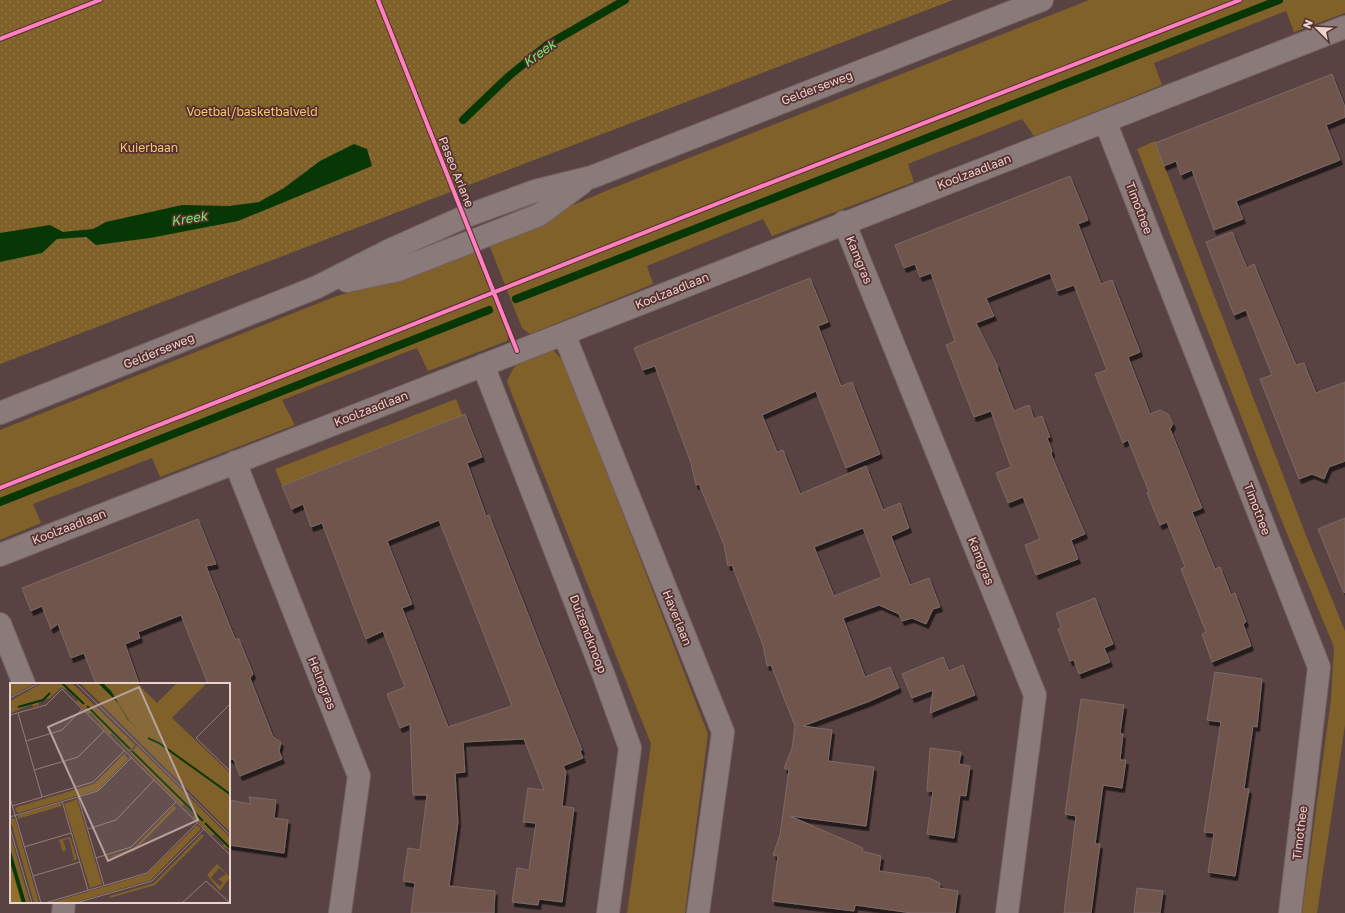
<svg xmlns="http://www.w3.org/2000/svg" width="1345" height="913" viewBox="0 0 1345 913" font-family="'Golos Text',sans-serif">
<style>
.green{fill:#806129}
.park{fill:url(#park-dots)}
.water{fill:#083706}
.lines{fill:none;stroke-linecap:round;stroke-linejoin:round}
.stream{stroke:#083706;stroke-width:8}
.building{fill:#70554d;stroke:#7c6a67;fill-rule:evenodd;filter:url(#shadow)}
.minor-casing{stroke:#746261;stroke-width:24}
.tertiary-casing{stroke:#746261;stroke-width:24}
.minor{stroke:#8a7a79;stroke-width:22}
.tertiary{stroke:#8a7a79;stroke-width:22}
.cycleway-casing{stroke:#55302e;stroke-width:6}
.cycleway{stroke:#ff80c0;stroke-width:4}
.labels{text-anchor:middle;stroke-width:3.5;stroke-linejoin:round;paint-order:stroke}
.street-label{font-size:12px;fill:#ebd3d1;stroke:#55302e}
.park-label{font-size:12px;fill:#f6c870;stroke:#55302e}
.water-label{font-size:13px;font-style:italic;fill:#76eb6c;stroke:#55302e}
.inset-river{fill:none;stroke:#083706;stroke-width:2}
.inset-road{fill:none;stroke:#937c7b;stroke-width:1}
.view{fill:#b8a09f;fill-opacity:0.15;stroke:#b8a09f;stroke-width:2}
.inset-edge{fill:none;stroke:#ebd3d1;stroke-width:2}
</style>
<defs>
<pattern id="park-dots" width="8" height="8" patternUnits="userSpaceOnUse"><rect width="8" height="8" fill="#806129"/><path d="M2 2h.1M6 6h.1" fill="none" stroke="#927747" stroke-width="1.8" stroke-linecap="round"/></pattern>
<filter id="shadow"><feDropShadow dx="2.5" dy="4.5" stdDeviation="0" flood-color="#0009"/></filter>
</defs>
<rect width="100%" height="100%" fill="#584242"/>
<path class="green" d="M1089,0H1345V13L1294,32L1286,11L1154,63L1162,85L1034,136L1022,119L908,164L914,182L772,236L763,219L647,266L653,284L530,334L522,328L488,242L608,190Z
M1155,141L1307,538L1345,631V725L1317,913H1302L1331,699L1334,647L1283,524L1137,149Z
M474,250L510,333L507,341L428,371L417,348L282,400L295,425L160,477L152,458L33,504L41,523L0,540V430L334,297L370,286Z
M544,351H554L562,360L568,372L708,734L685,913H627L651,744L507,382C515,360 523,359 544,351Z
M456,399L463,416L282,486L275,469Z"/>
<path class="park" d="M0,0H953L0,364Z"/>
<path class="water" d="M354,144L367,149L372,166L238,221L150,238L96,245L86,237L57,239L42,253L0,262V233L50,225L63,232L93,229L106,222L182,205L229,206L259,202L284,188L320,161Z"/>
<g class="lines">
<path class="stream" d="M463,120L509,76L547,45L625,0
M516,299L1279,0
M0,502L489,310"/>
</g>
<path class="building" d="M1332,74L1345,107V117L1326,125L1340,160L1236,201L1243,219L1214,230L1192,170L1181,175L1176,161L1164,166L1155,143Z
M1070,176L1088,220L1078,224L1101,284L1112,280L1140,352L1128,357L1150,414L1160,410L1168,414L1173,424L1170,429L1202,508L1192,512L1215,569L1220,567L1231,595L1235,593L1246,622L1243,624L1251,646L1212,662L1202,634L1206,632L1181,569L1185,567L1167,522L1160,525L1147,493L1149,492L1128,440L1123,443L1095,374L1107,370L1074,285L1057,291L1050,273L986,298L994,316L976,323L998,367H997L1014,411L1029,405L1034,419L1042,416L1050,437L1047,438L1052,451L1051,454L1085,534L1071,540L1078,559L1036,575L1025,545L1040,539L1023,497L1008,503L996,473L1011,467L991,411L974,417L946,345L955,341L931,273L920,277L915,264L904,268L895,245Z
M1232,232L1247,268L1254,264L1296,365L1304,363L1316,393L1345,382V461L1329,467L1324,479L1312,474L1299,479L1260,379L1272,375L1246,310L1234,315L1206,242Z
M810,278L828,322L818,326L841,386L852,382L880,454L846,468L816,391L762,415L777,452L783,450L800,494L866,466L883,510L900,503L909,528L891,536L910,585L929,578L940,607L933,609L926,624L912,618L902,621L899,614L879,605L843,618L865,677L890,667L899,688L870,701L803,726L832,730L828,761L874,767L866,826L790,816L863,848L862,851L881,856L879,871L929,878L940,883L939,888L958,891L955,913H912L855,905L854,911L772,901L778,856L773,855L780,835L789,770L784,768L792,748L795,726L771,665L767,666L763,645L732,565L728,566L724,545L699,484L696,485L691,463L655,366L643,370L634,348ZM863,528L882,577L834,596L814,547Z
M465,414L482,457L467,463L486,516L489,515L540,645L582,750L580,751L583,758L563,766L566,772L562,806L574,808L562,902L539,899L538,905L512,902L517,868L529,870L535,830L536,823L523,822L528,788L544,790L524,739L463,742L465,772L455,773L458,822L449,886L495,891L494,913H411L415,883L403,881L408,848L420,850L427,795H413L410,724L400,728L387,694L405,687L383,631L366,639L322,523L311,527L303,504L292,509L282,486ZM439,520L512,706L448,727L402,608L412,604L387,541Z
M1345,518V592L1344,593L1318,529Z
M198,519L216,564L206,566L235,639H239L253,674L250,678L273,737L281,742L279,751L282,759L240,776L234,760L229,758V684H208L181,615L138,632L140,638L125,644L139,684H96L84,653L71,658L58,624L51,629L42,606L31,611L22,588Z
M1095,598L1113,644L1104,648L1110,662L1079,674L1074,660L1070,661L1058,629L1061,627L1056,613Z
M943,657L949,671L963,665L975,695L930,713L933,690L912,698L902,674Z
M1215,672L1262,679L1257,727L1253,726L1244,789H1249L1235,876L1208,872L1214,833L1204,832L1221,722L1207,720Z
M1081,699L1124,705L1120,733L1123,734L1120,760H1126L1122,788L1103,785L1095,844H1100L1091,913H1064L1076,816L1065,814Z
M930,748L961,752L959,764L970,766L966,796L960,795L954,838L927,834L933,791H927Z
M249,797L276,800L274,818L288,820L284,853L229,845V800L251,804Z
M1137,888L1163,891L1160,913H1134Z"/>
<g class="lines">
<defs>
<path id="minor" d="M1105,121L1319,667L1290,913
M844,222L1035,695L1007,913
M564,334L723,732L698,913
M483,365L604,676L630,748L608,913
M235,462L359,776L340,913
M0,555L1345,27
M0,624L24,684
M63,913L64,902"/>
<path id="tertiary" d="M347,281L398,270L539,215L582,183
M0,413L317,287L390,250L464,217L535,191L592,177L1042,0"/>
</defs>
<use href="#minor" class="minor-casing"/>
<use href="#tertiary" class="tertiary-casing"/>
<use href="#minor" class="minor"/>
<use href="#tertiary" class="tertiary"/>
<defs>
<path id="cycleway" d="M378,0L517,351
M0,39L100,0
M0,488L739,195L1240,0"/>
</defs>
<use href="#cycleway" class="cycleway-casing"/>
<use href="#cycleway" class="cycleway"/>
</g>
<g class="labels">
<g class="street-label">
<text transform="translate(817 88) rotate(-21)" y="4">Gelderseweg</text>
<text transform="translate(456 172) rotate(68)" y="4">Paseo Ariane</text>
<text transform="translate(974 172) rotate(-21)" y="4">Koolzaadlaan</text>
<text transform="translate(1139 208) rotate(69)" y="4">Timothee</text>
<text transform="translate(859 260) rotate(68)" y="4">Kamgras</text>
<text transform="translate(672 291) rotate(-22)" y="4">Koolzaadlaan</text>
<text transform="translate(159 351) rotate(-22)" y="4">Gelderseweg</text>
<text transform="translate(371 409) rotate(-21)" y="4">Koolzaadlaan</text>
<text transform="translate(1257 509) rotate(69)" y="4">Timothee</text>
<text transform="translate(69 527) rotate(-21)" y="4">Koolzaadlaan</text>
<text transform="translate(981 561) rotate(68)" y="4">Kamgras</text>
<text transform="translate(677 618) rotate(68)" y="4">Haverlaan</text>
<text transform="translate(588 634) rotate(69)" y="4">Duizendknoop</text>
<text transform="translate(322 683) rotate(68)" y="4">Helmgras</text>
<text transform="translate(1300 833) rotate(-83)" y="4">Timothee</text>
</g>
<g class="park-label">
<text x="252" y="116">Voetbal/basketbalveld</text>
<text x="149" y="152">Kuierbaan</text>
</g>
<g class="water-label">
<text transform="translate(539 53) rotate(-36)" y="5">Kreek</text>
<text transform="translate(189 218) rotate(-9)" y="5">Kreek</text>
</g>
</g>
<g transform="translate(10 683)">
<rect width="220" height="220" fill="#584242"/>
<path d="M0,0H26L0,14ZM32,0H62L125,62L119,69L102,50L100,52L81,30L79,31L66,19L68,17L58,7L51,5L40,15L29,19V22L23,24L22,21L1,30L0,18ZM70,0H126L147,20L167,0H197L162,35L220,90V149ZM127,63L220,154V167L212,163L214,161L204,151L202,153L183,134L185,132L174,121L172,123L120,70ZM114,71L118,76L88,107L8,130L5,127L7,124L84,101ZM67,116L92,201L80,205L54,121ZM50,120L52,123L7,136L9,132ZM164,123L166,125L124,168L91,177L124,165ZM0,135L5,136L29,220H24ZM187,142L191,146L141,197L63,220H40L137,191ZM0,150L20,220H0ZM192,151L194,153L145,202L100,215V213L144,200ZM60,154L67,176L59,179L64,176L59,156L53,157L56,167L53,169L49,157ZM207,181L220,194L210,208L197,192ZM209,185L216,191L208,196L213,200L210,203L201,195Z" fill="#806129" fill-rule="evenodd"/>
<path d="M0,181L11,220H0Z" fill="#927030"/>
<path d="M72,0H127L220,95V147Z" fill="#806129"/>
<path d="M88,0H93L101,8L120,39L130,47L118,37L108,20ZM0,165L16,220H12L0,178Z" fill="#083706"/>
<path class="inset-river" d="M52,0L74,21M77,23L120,66M8,24L33,17L40,10M138,55L149,60L220,111M122,68L193,138M195,140L220,165"/>
<path class="inset-road" d="M66,0L220,152M0,15L29,0M220,21L186,55L220,88M8,30L32,114M0,32L36,22L52,6L220,172M16,58L52,47L72,26M24,87L68,74L94,48M68,114L94,202M0,115L31,220M52,118L78,207M2,123L83,99L114,68M0,134L88,108L121,75M0,145L22,220M78,146L106,137L144,97M14,164L61,150M86,175L121,164L166,119M23,193L70,179M35,220L137,190L187,140M66,220L142,198L194,146M172,220L196,198L220,220"/>
<path class="view" d="M129,4L188,137L98,178L38,44Z"/>
<rect width="220" height="220" class="inset-edge"/>
</g>
<g transform="translate(1317 28) rotate(294)" stroke="#55302e" stroke-width="3" paint-order="stroke">
<path d="M0-3L7 15L0 10L-7 15Z" fill="#ebd3d1"/>
<text y="-6" font-size="11" font-weight="bold" text-anchor="middle" fill="#ebd3d1">N</text>
</g>
</svg>
